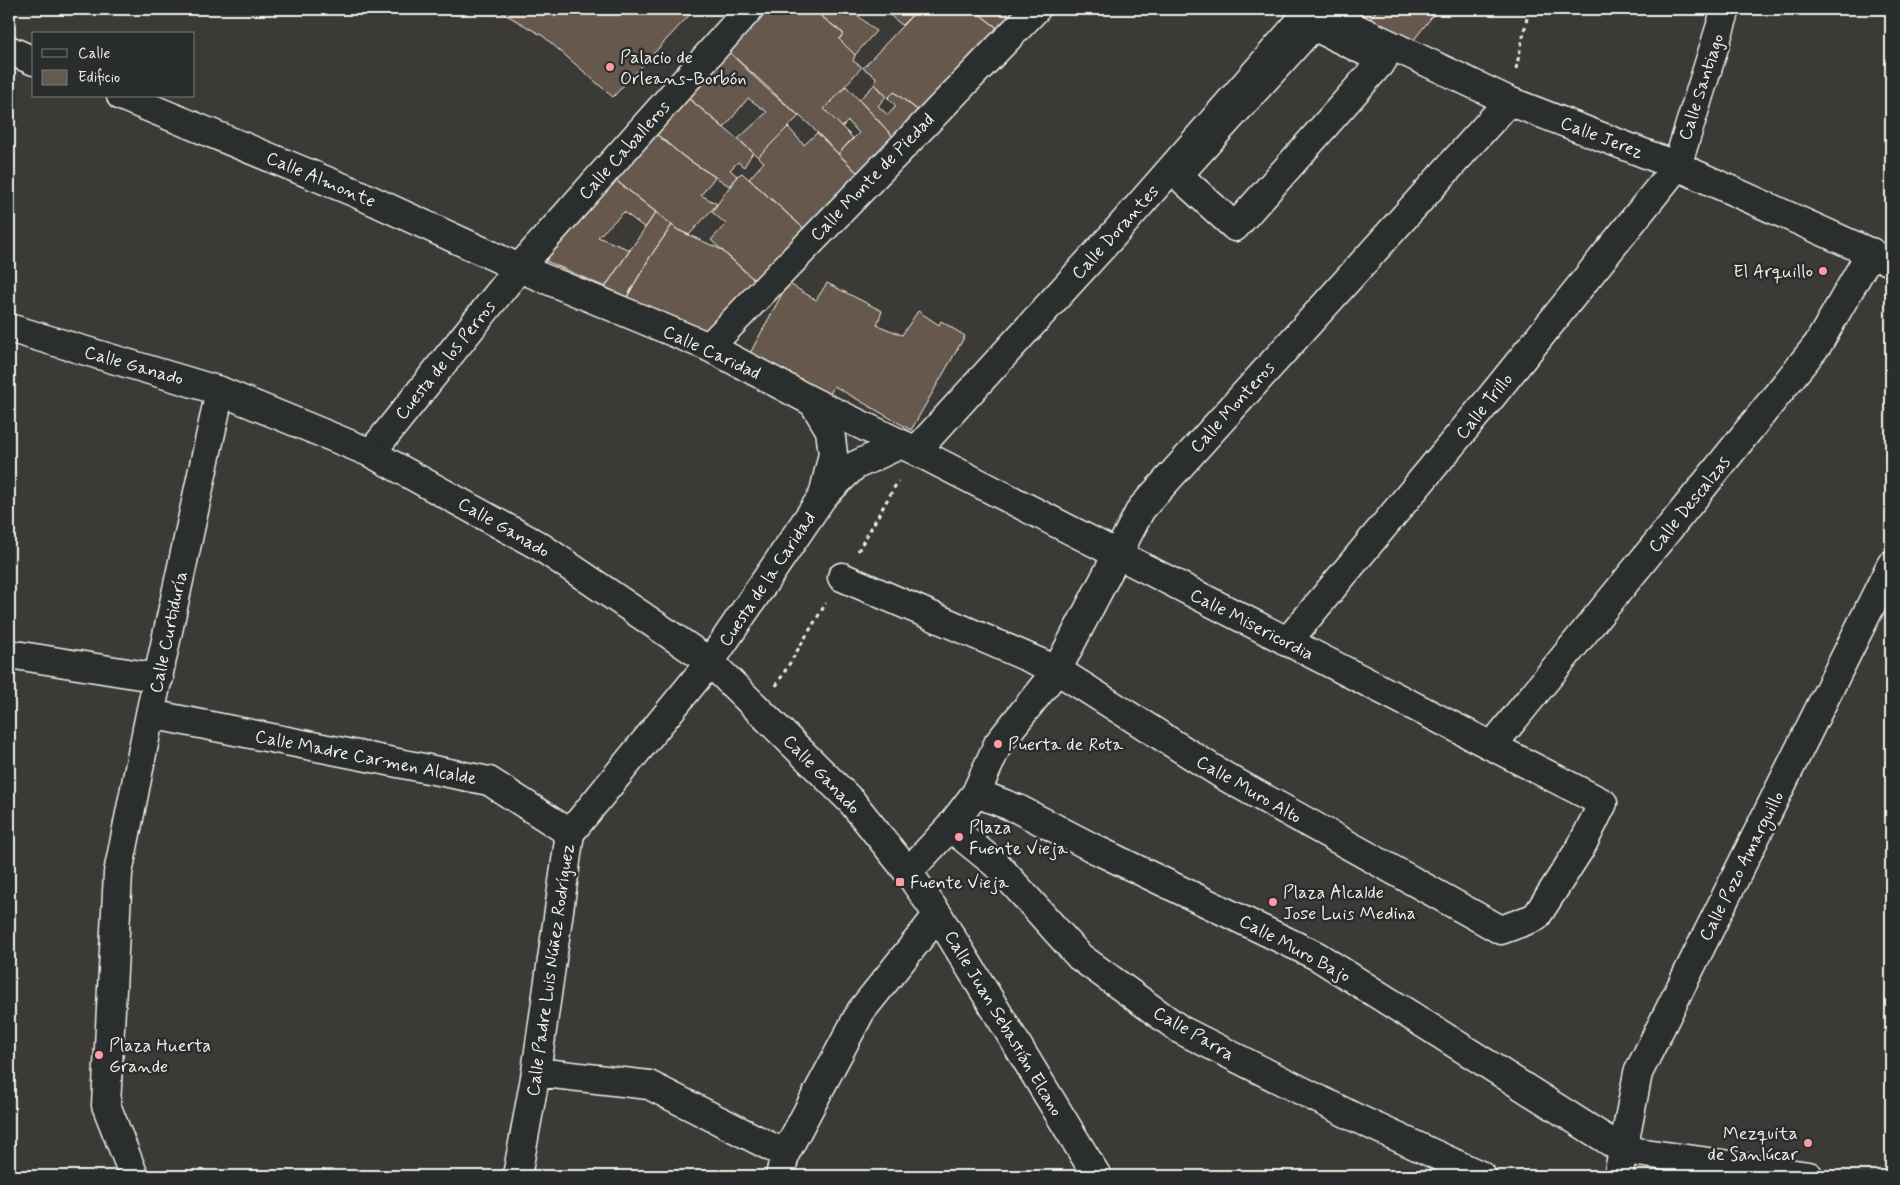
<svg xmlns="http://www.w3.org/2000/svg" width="1900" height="1185" viewBox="0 0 1900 1185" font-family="Mynerve,sans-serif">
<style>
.building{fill:#66594d;stroke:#f4f1e8}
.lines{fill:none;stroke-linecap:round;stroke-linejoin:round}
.street-casing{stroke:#f4f1e8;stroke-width:31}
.secondary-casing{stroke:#f4f1e8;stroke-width:31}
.path{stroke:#f4f1e8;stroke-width:3;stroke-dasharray:4 4;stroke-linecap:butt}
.street{stroke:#2a2d2e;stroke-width:28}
.secondary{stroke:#2a2d2e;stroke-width:28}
.poi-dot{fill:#ff9aa2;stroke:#2a2d2e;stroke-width:2}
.labels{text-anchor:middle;stroke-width:5;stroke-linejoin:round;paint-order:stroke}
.poi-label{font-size:18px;fill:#f4f1e8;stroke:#2a2d2e;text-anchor:start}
.street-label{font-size:18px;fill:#f4f1e8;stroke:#2a2d2e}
</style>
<rect width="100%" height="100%" fill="#3c3a37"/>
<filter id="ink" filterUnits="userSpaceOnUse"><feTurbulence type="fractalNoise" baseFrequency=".02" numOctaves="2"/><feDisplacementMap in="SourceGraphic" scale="10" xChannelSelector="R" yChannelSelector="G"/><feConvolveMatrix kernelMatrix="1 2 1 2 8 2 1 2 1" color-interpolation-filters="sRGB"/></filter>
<g filter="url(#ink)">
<path class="building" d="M496,9H695L613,97L543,36Z
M762,9H812L844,34L839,39L855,55L853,61L862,67L824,109L853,138L838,154L810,125L765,87L726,49Z
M812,9H850L876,31L855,55L839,39L844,34Z
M882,9H918L902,25Z
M918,9H973L1001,31L924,115L894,92L888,98L875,84L876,77L863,68Z
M973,9H1021L1001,31Z
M1341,9H1378L1368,21Z
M1378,9H1438L1413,41L1368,21Z
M726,49L799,116L758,157L738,139L767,112L748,98L724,128L687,97Z
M875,84L886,96L878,106L888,115L896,106L888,98L894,92L924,115L899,143L859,100Z
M846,86L899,143L863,178L838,154L859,133L848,121L842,127L824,109Z
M687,97L753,152L744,167L738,162L730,170L737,176L731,187L684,157L654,132Z
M788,127L804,145L817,133L863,178L810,234L749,179L764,162L758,157Z
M654,132L684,157L715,177L701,195L717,204L689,235L678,230L613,178Z
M742,173L810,234L760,285L711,240L726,224L712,212L737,176Z
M613,178L656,212L645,228L624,212L598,237L630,250L605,287L544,260Z
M656,212L672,225L650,257L627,297L605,287Z
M672,225L678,230L720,249L760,285L711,337L627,297L650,257Z
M788,283L816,300L827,283L882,311L877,325L902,335L918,311L939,325L941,321L965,336L911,430L834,386L828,398L749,355Z"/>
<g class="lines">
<defs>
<path id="street" d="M1315,9L1509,101L1677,166L1891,262
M1313,26L1383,60L1235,227L1178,175Z
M9,50L34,61
M121,96L356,193L519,268L371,453
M709,347L1036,9
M813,402L916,451L1603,803L1581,847L1536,917L1501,930L1226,777L1057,670L842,577
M916,451L1115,233L1311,9
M823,496L854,466L901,444
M1287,642L1492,396L1677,166L1726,9
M9,654L159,678
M150,714L489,781L570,833
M1492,746L1706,483L1818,344L1871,252
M976,793L1018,809L1097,850L1317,956L1623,1150L1809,1176
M950,827L997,865L1080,957L1181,1030L1356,1118L1482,1176
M908,872L950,827L976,793L998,744L1057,670L1141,509L1509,101
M536,1072L649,1085L785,1154
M134,1176L106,1105L118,873L150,714L220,391
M517,1176L536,1072L570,833L710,662
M780,1176L785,1154L861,1011L938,915"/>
<path id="secondary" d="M9,328L220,391L371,453L541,547L710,662L852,802L908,872L938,915L1097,1176
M710,662L823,496L833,454L830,430L813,402L709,347L519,268L749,9
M1618,1176L1638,1073L1891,565"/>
</defs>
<use href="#street" class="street-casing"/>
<use href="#secondary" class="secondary-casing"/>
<path class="path" d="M1516,69L1529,9
M858,551L898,481
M776,686L826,603"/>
<use href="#street" class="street"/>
<use href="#secondary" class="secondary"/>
</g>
</g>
<g class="poi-dot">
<circle cx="610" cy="67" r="5"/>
<circle cx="1823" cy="271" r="5"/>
<circle cx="998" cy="744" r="5"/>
<circle cx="959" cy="837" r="5"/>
<rect x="895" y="877" width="10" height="10" rx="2.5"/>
<circle cx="1273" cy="902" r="5"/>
<circle cx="99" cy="1055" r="5"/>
<circle cx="1808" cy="1143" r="5"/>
</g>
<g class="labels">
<g class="poi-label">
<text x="620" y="63">Palacio de<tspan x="620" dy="21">Orleans-Borbón</tspan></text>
<text x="1813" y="277" text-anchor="end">El Arquillo</text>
<text x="1008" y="750">Puerta de Rota</text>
<text x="969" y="833">Plaza<tspan x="969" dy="21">Fuente Vieja</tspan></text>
<text x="910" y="888">Fuente Vieja</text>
<text x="1283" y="898">Plaza Alcalde<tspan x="1283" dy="21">Jose Luis Medina</tspan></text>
<text x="109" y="1051">Plaza Huerta<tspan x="109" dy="21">Grande</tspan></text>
<text x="1798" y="1139" text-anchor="end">Mezquita<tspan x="1798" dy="21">de Sanlúcar</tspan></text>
</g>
<g class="street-label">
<text transform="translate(1701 87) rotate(-72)" y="6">Calle Santiago</text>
<text transform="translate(1602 137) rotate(21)" y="6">Calle Jerez</text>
<text transform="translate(624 150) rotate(-48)" y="6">Calle Caballeros</text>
<text transform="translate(872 177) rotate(-46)" y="6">Calle Monte de Piedad</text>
<text transform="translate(321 179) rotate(23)" y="6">Calle Almonte</text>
<text transform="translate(1115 232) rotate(-48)" y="6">Calle Dorantes</text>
<text transform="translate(712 352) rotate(25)" y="6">Calle Caridad</text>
<text transform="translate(445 360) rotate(-51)" y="6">Cuesta de los Perros</text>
<text transform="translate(134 365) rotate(16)" y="6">Calle Ganado</text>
<text transform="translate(1484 406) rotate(-51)" y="6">Calle Trillo</text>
<text transform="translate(1232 407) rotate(-48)" y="6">Calle Monteros</text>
<text transform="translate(1689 504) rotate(-51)" y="6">Calle Descalzas</text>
<text transform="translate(504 527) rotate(30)" y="6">Calle Ganado</text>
<text transform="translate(767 579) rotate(-56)" y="6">Cuesta de la Caridad</text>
<text transform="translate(1252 624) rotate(27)" y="6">Calle Misericordia</text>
<text transform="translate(168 632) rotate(-78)" y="6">Calle Curtiduría</text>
<text transform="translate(366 757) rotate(11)" y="6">Calle Madre Carmen Alcalde</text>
<text transform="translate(822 774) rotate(46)" y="6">Calle Ganado</text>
<text transform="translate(1249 789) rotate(30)" y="6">Calle Muro Alto</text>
<text transform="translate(1741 866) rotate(-63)" y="6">Calle Pozo Amarguillo</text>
<text transform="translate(1295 948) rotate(28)" y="6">Calle Muro Bajo</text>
<text transform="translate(550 970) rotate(-82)" y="6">Calle Padre Luis Núñez Rodríguez</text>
<text transform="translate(1004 1023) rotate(59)" y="6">Calle Juan Sebastián Elcano</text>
<text transform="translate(1194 1033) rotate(30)" y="6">Calle Parra</text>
</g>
</g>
<rect width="1900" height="1185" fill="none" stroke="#2a2d2e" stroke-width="30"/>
<rect x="15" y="15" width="1870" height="1155" fill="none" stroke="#f4f1e8" stroke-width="2" filter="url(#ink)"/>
<rect x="32" y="32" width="162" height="65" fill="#2a2d2e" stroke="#7b7b78"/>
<rect x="42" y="49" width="25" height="8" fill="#2a2d2e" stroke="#7b7b78"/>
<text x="78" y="58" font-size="15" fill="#f4f1e8">Calle</text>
<rect x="42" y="70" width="25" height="15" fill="#66594d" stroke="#7b7b78"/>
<text x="78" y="82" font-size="15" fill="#f4f1e8">Edificio</text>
</svg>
